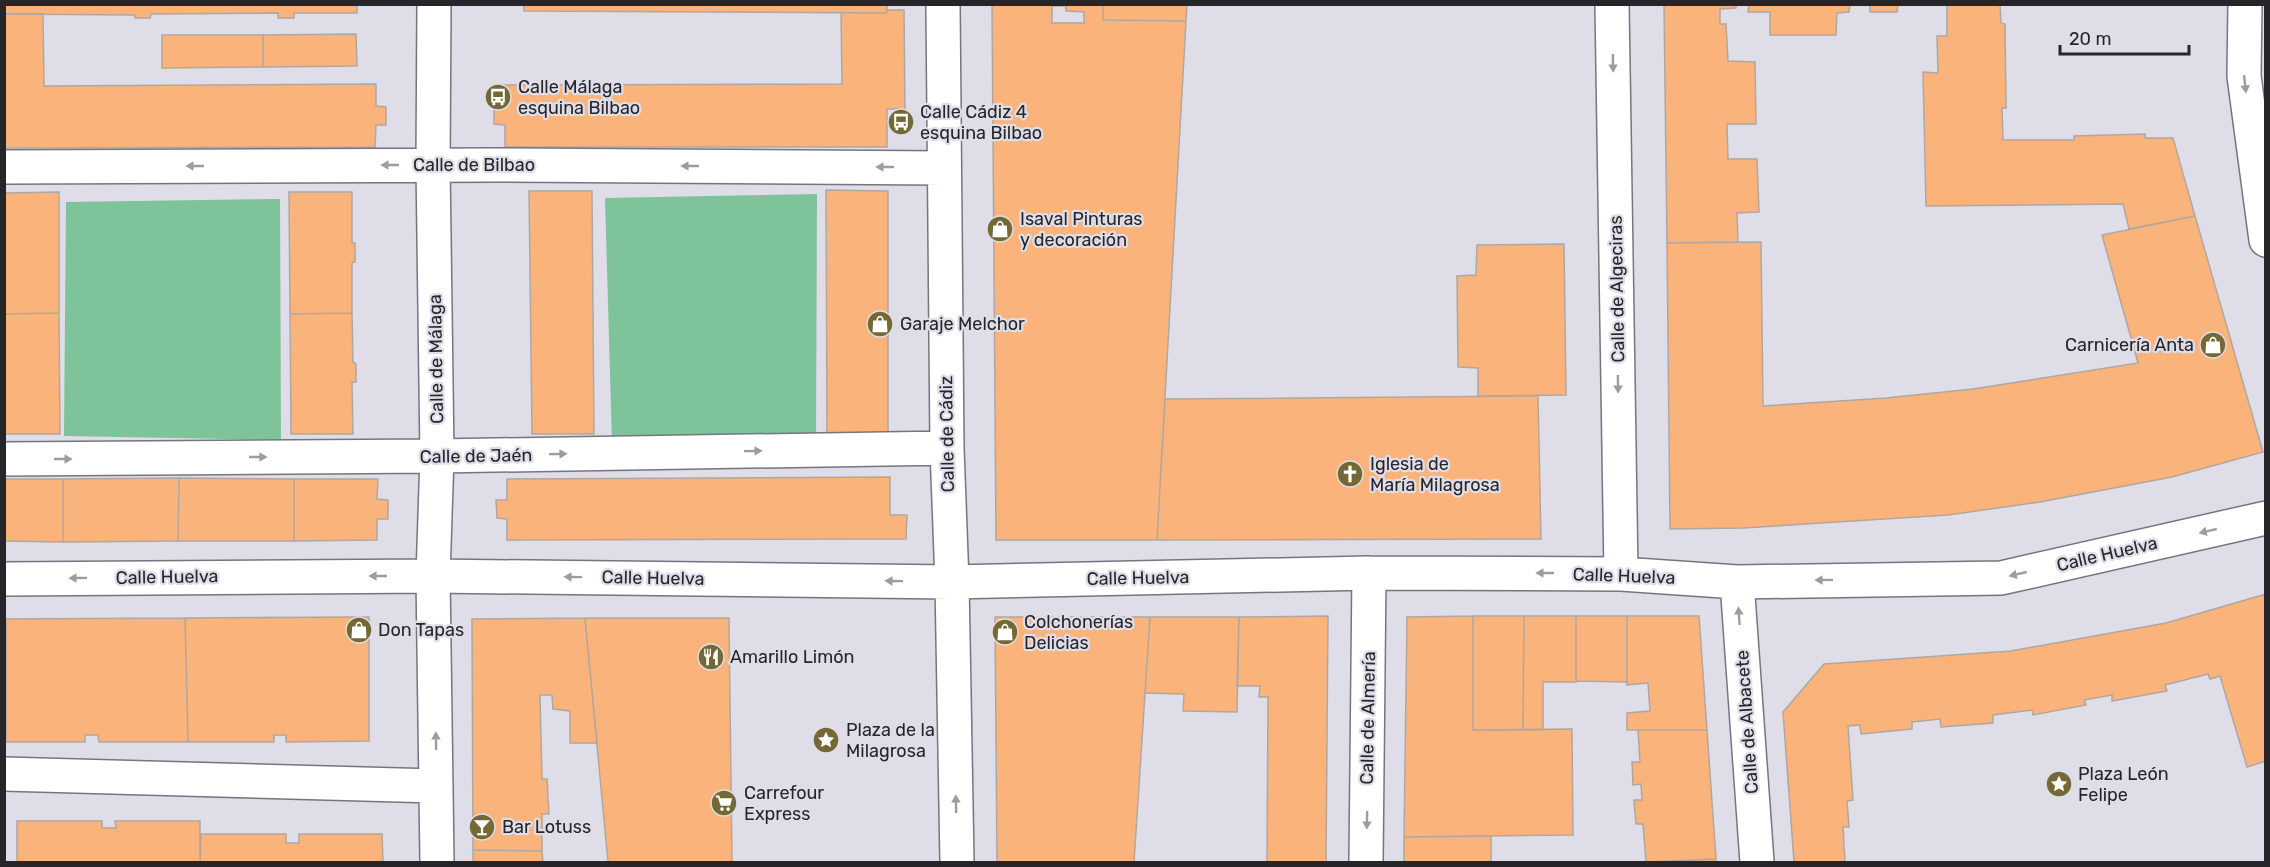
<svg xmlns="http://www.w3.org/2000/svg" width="2270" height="867" viewBox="0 0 2270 867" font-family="Rubik,sans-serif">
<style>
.garden{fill:#7ec399}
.building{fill:#fab37a;stroke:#b1a7a0;stroke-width:1.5;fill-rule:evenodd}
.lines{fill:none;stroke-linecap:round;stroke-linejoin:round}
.street-casing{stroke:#76757f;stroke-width:36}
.primary-casing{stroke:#76757f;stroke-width:36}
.street{stroke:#fff;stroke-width:33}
.primary{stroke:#fff;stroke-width:33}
.oneway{fill:#9d9d9f}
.labels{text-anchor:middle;stroke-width:4.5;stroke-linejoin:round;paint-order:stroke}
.poi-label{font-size:18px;fill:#26262a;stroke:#dedde8;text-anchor:start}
.street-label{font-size:18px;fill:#26262a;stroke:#dedde8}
</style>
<rect width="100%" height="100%" fill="#dedde8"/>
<path class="garden" d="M817,194L816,436L612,443L605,198Z
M280,199L281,440L64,436L66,202Z"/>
<path class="building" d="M4,4H357V13H294V18H278V13L151,14L150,18H135L134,15L4,14Z
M524,4H887V10L886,13L524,11Z
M992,4H1103V20L1186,21L1157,540H996ZM1052,6H1066V11L1084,12V23H1052Z
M1103,4H1187L1186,21L1103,20Z
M1664,4H1736V8L1720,9V24H1726L1728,61L1755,62L1756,124H1727L1728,159H1757L1759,212L1737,213L1738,242L1667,243Z
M1749,4H1850L1849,12L1837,13L1836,35H1770V12H1748Z
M1864,4H1898L1897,12H1870V5Z
M1947,4H2000L2001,23L2005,24L2006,108H2002L2003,140H2074V136L2145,134V138H2173L2195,216L2129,229L2123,204L1926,206L1923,72L1938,73L1937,36H1947Z
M887,10H904L905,109H887V147H505V125L494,124V107H504L505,85L842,84L841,13H886Z
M4,14H43L44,86L376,84V106L386,107V125H376L375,147L4,148Z
M356,34L357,66L263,67V35Z
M162,35H263V67L162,68Z
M826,190L888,191V433H827Z
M529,191H592L594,434H532Z
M59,192V313L4,314V193Z
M289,192H352V243H355V262L352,263V313L290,314Z
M2195,216L2263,452L2172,477L2040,502L1948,515L1744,528L1670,529L1667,243L1761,242L1763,406L1886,398L1973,389L2138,363L2102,235Z
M1564,244L1566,395L1478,396V368L1458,367L1457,276L1476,275L1477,245Z
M59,313L60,434H4V314Z
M352,313L353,362L356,364V382H352L353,434H291L290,314Z
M1538,396L1541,539L1157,540L1165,399Z
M890,477V515H907L906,539L507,540V519L497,518L496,500H507V479Z
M179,478L178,541L63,542V479Z
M179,478L294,479V541H178Z
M4,479H63V542L4,541Z
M294,479H378L377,499L388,500V519H377V540L294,541Z
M2266,594V761L2247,767L2220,676L2210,679L2208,674L2165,685L2167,691L2112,701V695L2084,700L2086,705L2033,715L2032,710L1993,715V723L1941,727L1940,719L1912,722V729L1861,734L1860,725L1848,726L1853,800L1847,801L1849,827H1843L1845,862H1794L1783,712L1824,664L2011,651L2166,623Z
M1328,616L1326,862H1267L1268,697H1259L1260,686H1237L1239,617Z
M1473,616H1524L1523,730H1473Z
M1473,616V730L1572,729L1573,835L1404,837L1407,617Z
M1524,616H1576V682H1543V730H1523Z
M1576,616H1627V682L1576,681Z
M1627,616H1699L1707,730H1627V713L1650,711L1648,683L1627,685Z
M369,617V741L286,742V735H274V742H188L185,618Z
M995,617H1150L1134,862H997Z
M1150,617H1239L1237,712L1183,711L1184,694L1145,693Z
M185,618L188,742H99L98,735H85V742H6V619Z
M585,618L597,743H570V711L553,709L552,695H540L542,779H547L549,814H542V851L473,850L472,619Z
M585,618H729L732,862H608Z
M1638,730H1707L1716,859L1646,862L1643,824H1636L1634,800H1642L1641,784L1633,785L1632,762H1640Z
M17,821H102V828H116L115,821H200V862H17Z
M201,834H286V843H299V834H382L383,862H200Z
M1491,836V862H1404V837Z
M473,850L542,851L543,862H473Z
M1716,859V862H1659Z"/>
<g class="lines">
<defs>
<path id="street" d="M434,4L433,165L437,456L433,576L437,862
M943,4L947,448L952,582L957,862
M1612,4L1621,574
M4,167L494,165L944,168
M4,459L437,456L947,448
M4,579L433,576L952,582L1369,573L1621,574L1737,582L2001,578L2266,518
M1737,582L1757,862
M4,774L436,786
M1366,862L1369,573"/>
<path id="primary" d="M2245,4L2244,76L2266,240"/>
</defs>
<use href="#street" class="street-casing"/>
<use href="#primary" class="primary-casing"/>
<use href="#street" class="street"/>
<use href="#primary" class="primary"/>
</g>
<defs><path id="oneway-solid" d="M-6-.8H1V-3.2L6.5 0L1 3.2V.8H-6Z" transform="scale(1.5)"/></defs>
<g class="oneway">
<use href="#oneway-solid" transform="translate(1613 63) rotate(89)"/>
<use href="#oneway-solid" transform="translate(2245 84) rotate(84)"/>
<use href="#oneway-solid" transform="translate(390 165) rotate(180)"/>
<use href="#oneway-solid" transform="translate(195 166) rotate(180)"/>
<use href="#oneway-solid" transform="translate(690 166) rotate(-180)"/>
<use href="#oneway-solid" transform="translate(885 167) rotate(-180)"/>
<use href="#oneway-solid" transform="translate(1618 384) rotate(89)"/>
<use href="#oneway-solid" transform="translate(753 451) rotate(-1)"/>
<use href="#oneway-solid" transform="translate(558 454) rotate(-1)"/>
<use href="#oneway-solid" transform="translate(258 457)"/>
<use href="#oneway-solid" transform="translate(63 459)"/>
<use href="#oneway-solid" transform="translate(2208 531) rotate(167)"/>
<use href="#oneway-solid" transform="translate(1545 573) rotate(-180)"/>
<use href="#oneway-solid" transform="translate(2018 574) rotate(167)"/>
<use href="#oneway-solid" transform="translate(378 576) rotate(180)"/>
<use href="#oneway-solid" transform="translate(573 577) rotate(-179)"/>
<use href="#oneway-solid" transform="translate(78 578) rotate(179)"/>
<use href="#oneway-solid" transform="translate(1824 580) rotate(179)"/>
<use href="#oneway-solid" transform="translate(894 581) rotate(-179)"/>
<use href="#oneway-solid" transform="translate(1739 616) rotate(-94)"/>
<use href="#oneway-solid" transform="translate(436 741) rotate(-91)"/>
<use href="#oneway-solid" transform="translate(956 804) rotate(-91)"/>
<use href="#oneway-solid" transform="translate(1367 820) rotate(91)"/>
</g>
<defs>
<symbol id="bus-disc" viewBox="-11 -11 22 22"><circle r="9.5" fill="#746935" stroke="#dedde8"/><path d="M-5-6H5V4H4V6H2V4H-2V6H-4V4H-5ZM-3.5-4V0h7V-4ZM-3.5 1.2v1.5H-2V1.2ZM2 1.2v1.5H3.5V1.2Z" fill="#fff"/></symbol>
<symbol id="shop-disc" viewBox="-11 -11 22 22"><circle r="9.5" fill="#746935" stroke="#dedde8"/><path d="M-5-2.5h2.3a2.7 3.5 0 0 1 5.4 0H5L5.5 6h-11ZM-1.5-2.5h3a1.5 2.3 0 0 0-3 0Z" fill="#fff"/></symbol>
<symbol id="church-disc" viewBox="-11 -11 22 22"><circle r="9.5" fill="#746935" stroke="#dedde8"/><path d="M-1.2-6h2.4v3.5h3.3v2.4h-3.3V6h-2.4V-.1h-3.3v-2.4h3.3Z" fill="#fff"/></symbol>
<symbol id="restaurant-disc" viewBox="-11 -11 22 22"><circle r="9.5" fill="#746935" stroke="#dedde8"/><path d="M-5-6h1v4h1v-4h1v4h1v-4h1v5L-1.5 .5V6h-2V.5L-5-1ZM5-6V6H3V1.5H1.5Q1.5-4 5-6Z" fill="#fff"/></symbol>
<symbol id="sight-disc" viewBox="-11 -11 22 22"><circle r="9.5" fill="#746935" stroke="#dedde8"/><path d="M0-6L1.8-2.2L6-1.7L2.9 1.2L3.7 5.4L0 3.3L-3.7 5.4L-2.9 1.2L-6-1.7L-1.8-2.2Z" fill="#fff"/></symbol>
<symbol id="supermarket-disc" viewBox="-11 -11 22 22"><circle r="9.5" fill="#746935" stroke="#dedde8"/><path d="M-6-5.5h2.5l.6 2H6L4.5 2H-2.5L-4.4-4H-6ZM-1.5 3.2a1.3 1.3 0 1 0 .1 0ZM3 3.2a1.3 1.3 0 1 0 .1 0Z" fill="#fff"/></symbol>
<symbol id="bar-disc" viewBox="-11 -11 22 22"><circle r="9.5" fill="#746935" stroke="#dedde8"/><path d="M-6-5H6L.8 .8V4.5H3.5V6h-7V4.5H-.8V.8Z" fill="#fff"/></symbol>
</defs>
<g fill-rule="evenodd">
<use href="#bus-disc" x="483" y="82" width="30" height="30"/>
<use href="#bus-disc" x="886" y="107" width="30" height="30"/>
<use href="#shop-disc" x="985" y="214" width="30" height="30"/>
<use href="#shop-disc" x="865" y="309" width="30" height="30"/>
<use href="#shop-disc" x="2198" y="330" width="30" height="30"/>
<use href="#church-disc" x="1335" y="459" width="30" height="30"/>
<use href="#shop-disc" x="344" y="615" width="30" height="30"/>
<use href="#shop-disc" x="990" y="617" width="30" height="30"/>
<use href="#restaurant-disc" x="696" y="642" width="30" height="30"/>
<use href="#sight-disc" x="811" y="725" width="30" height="30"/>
<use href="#sight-disc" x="2044" y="769" width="30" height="30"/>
<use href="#supermarket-disc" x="709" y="788" width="30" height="30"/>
<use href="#bar-disc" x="467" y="812" width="30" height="30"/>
</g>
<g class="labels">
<g class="poi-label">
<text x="518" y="93">Calle Málaga<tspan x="518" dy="21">esquina Bilbao</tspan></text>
<text x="920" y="118">Calle Cádiz 4<tspan x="920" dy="21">esquina Bilbao</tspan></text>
<text x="1020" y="225">Isaval Pinturas<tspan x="1020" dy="21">y decoración</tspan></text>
<text x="900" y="330">Garaje Melchor</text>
<text x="2194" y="351" text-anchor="end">Carnicería Anta</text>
<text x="1370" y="470">Iglesia de<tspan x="1370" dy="21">María Milagrosa</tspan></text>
<text x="1024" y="628">Colchonerías<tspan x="1024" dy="21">Delicias</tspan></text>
<text x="378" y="636">Don Tapas</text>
<text x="730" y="663">Amarillo Limón</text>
<text x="846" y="736">Plaza de la<tspan x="846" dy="21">Milagrosa</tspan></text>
<text x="2078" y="780">Plaza León<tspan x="2078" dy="21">Felipe</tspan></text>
<text x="744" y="799">Carrefour<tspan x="744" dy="21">Express</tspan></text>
<text x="502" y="833">Bar Lotuss</text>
</g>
<g class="street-label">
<text x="474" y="171">Calle de Bilbao</text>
<text transform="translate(1617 289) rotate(-91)" y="6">Calle de Algeciras</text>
<text transform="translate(436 359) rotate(-91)" y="6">Calle de Málaga</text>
<text transform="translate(947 434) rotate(-91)" y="6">Calle de Cádiz</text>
<text transform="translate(476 456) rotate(-1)" y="6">Calle de Jaén</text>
<text transform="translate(2107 554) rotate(-13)" y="6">Calle Huelva</text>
<text transform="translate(1624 576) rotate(2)" y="6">Calle Huelva</text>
<text transform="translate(167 577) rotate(-1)" y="6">Calle Huelva</text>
<text transform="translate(653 578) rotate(1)" y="6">Calle Huelva</text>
<text transform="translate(1138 578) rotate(-1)" y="6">Calle Huelva</text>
<text transform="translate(1368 718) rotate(-89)" y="6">Calle de Almería</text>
<text transform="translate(1747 722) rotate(-94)" y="6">Calle de Albacete</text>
</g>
</g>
<rect width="2270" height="867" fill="none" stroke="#26262a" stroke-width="12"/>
<path d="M2060 45v9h129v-9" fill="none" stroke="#26262a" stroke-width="3"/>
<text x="2069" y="45" font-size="18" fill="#26262a" stroke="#dedde8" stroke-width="4.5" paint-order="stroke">20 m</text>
</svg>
